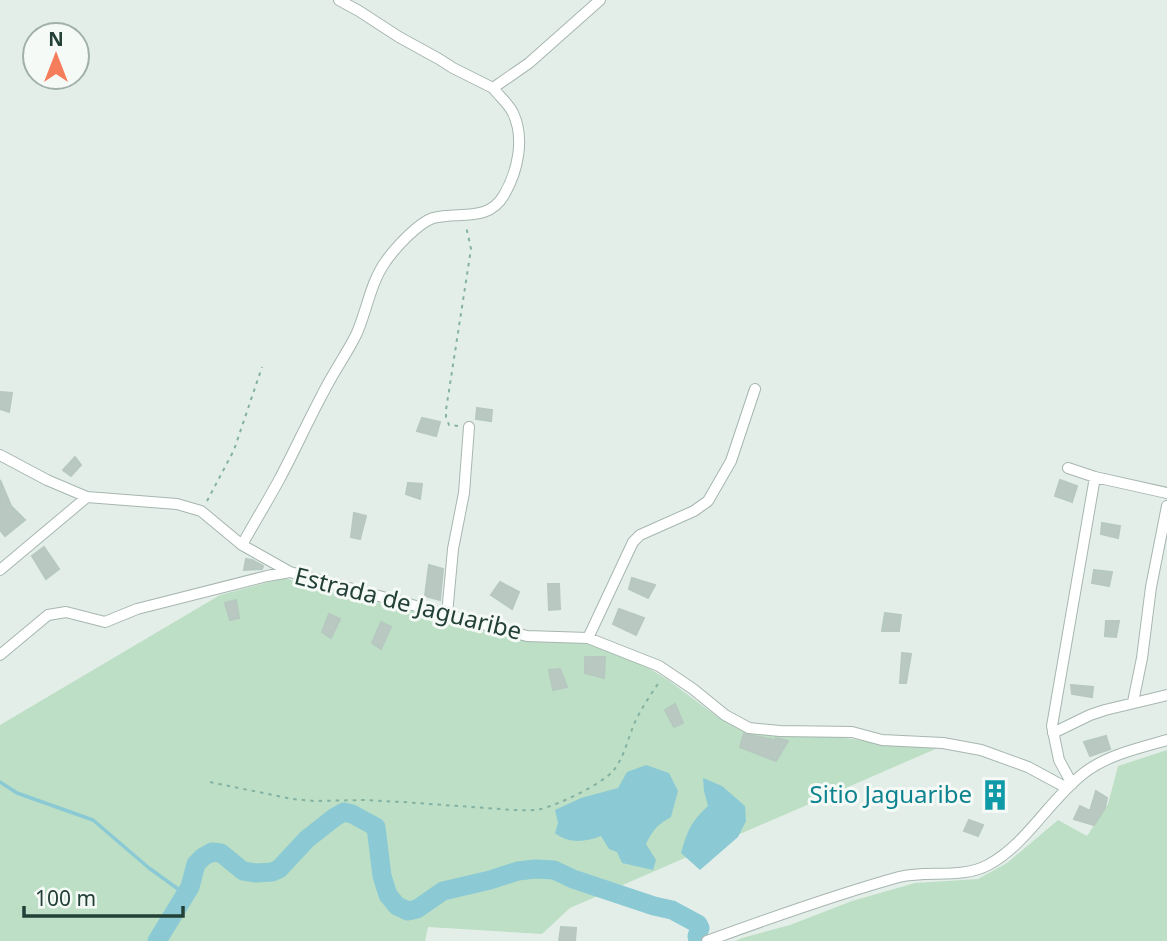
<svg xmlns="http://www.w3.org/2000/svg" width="1167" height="941" viewBox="0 0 1167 941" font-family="'Noto Sans',sans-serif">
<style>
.green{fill:#bddfc5}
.water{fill:#8bcad4}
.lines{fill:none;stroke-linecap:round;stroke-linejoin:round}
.stream{stroke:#8bcad4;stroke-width:3.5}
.river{stroke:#8bcad4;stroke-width:19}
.building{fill:#b9c9c2;stroke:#b6c8c0;stroke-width:2}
.minor-casing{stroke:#a6b6b0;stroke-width:12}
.path{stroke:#84b2a2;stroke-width:2;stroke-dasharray:3.5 5;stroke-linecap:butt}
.minor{stroke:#fff;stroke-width:10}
.labels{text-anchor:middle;stroke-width:6;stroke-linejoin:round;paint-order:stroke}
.street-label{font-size:24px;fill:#234037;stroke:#f5faf7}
.culture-label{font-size:24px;fill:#0d838f;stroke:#f5faf7;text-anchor:end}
</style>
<rect width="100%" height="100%" fill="#e4eee9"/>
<path class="green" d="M284,578L497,633L584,641L634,659L668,680L719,718L748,731L839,737L883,744L940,747L570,908L542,934L428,927L425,941H0V725L220,595Z
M1167,750V941H735L742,938L790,925L852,901L915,883L978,879L1007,863L1058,820L1087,836L1108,804L1118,766Z"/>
<path class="water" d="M646,765L669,773L678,791L671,817C657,825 653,830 646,844L656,860L653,870L622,863L617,852L609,849L601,836C586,842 568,844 555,833L558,823L555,810L581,798L618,788L627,772Z
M703,778L722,786L745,806L746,821L738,837L700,870L681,853C688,830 690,823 708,806L704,791Z"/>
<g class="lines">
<path class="stream" d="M0,782L17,793L93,820L149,868L185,894"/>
<path class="river" d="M157,941L190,887L196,864L203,857L212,852L221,853L243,871L256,873L272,872L279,869L307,839L335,817L344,812L352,814L376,827L382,876L388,895L397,906L408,911L417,909L443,891L490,880L518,871L535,869L554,870L573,879L654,906L672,910L698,924L700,928L697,936L698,941"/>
</g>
<path class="building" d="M0,392L12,393L9,412L0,409Z
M477,408L492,410L491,421L476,419Z
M422,418L440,422L436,436L417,431Z
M75,457L81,465L71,476L63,470Z
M0,480L11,506L25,520L5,536L0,530Z
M1060,480L1077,486L1072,502L1055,496Z
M408,483L422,484L420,499L406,494Z
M354,513L366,516L360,539L351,537Z
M1102,523L1120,526L1118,538L1101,534Z
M44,547L59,569L46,579L32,556Z
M246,559L252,560L263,566L262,569L244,570Z
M429,565L443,569L440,600L425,596Z
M1094,570L1112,572L1109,586L1092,583Z
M632,578L655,585L648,598L629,589Z
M500,582L519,592L512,609L491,595Z
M548,584H559L560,609L549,610Z
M236,600L239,618L230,620L225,603Z
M619,609L644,618L636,635L613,624Z
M885,613L901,615L899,631H882Z
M329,614L340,619L331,638L322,632Z
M1106,621H1119L1116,637L1105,636Z
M381,622L391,627L381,649L372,643Z
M902,653L911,654L906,683H900Z
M585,657H605L604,678L585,673Z
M560,669L567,687L553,690L549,670Z
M1071,685L1093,687L1092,697L1072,694Z
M675,704L683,723L674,727L665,710Z
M744,734L775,740L776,738L788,741L776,761L740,747Z
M1106,736L1110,749L1090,756L1084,742Z
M998,787L1003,798L992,803L987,791Z
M1096,791L1107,798L1105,808L1094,825L1074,819L1080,806L1090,811Z
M969,820L983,825L978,836L964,831Z
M561,927L576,928L575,941H559Z"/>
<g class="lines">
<defs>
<path id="minor" d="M339,0L359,11L399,37L439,59L453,68L493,88
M0,455L47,480L87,497L177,504L201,511L242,545
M1068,468L1095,477L1167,493
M0,570L87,497
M290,572L242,545C254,523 267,502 279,480C294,452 307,423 322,395C332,374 346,355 356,335C367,311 370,283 386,261C395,248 418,223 433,218C458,211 488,223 504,195C518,171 525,138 513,113C509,104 499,96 493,88L529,63L600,0
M447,614L453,549L464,493L469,427
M588,638L633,542L640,535L694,511L708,501L731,461L755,389
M0,655L48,615L66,612L105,622L137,609L267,576L290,572L527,636L588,638L659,666L693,689L725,715L749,728L780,731L852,732L882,740L943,743L981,750L1028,767L1067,788
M1133,702L1142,658L1151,587L1167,506
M1053,733L1090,715L1105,710L1167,695
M1072,784L1059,760L1052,726L1095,477
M707,941C770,918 834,895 899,877C928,870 962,879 988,865C1027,844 1049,800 1084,773C1107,755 1139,748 1167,740"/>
</defs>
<use href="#minor" class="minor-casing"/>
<path class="path" d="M458,426L449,425L446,417V410L471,249L466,226
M207,501L234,450L262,367
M210,782L292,799L315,801L363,800L402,802L514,810C523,810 532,811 541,809C558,805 602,784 613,771C624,758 628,738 635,722C642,707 651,694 660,681"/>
<use href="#minor" class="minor"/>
</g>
<defs>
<symbol id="building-bare" viewBox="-9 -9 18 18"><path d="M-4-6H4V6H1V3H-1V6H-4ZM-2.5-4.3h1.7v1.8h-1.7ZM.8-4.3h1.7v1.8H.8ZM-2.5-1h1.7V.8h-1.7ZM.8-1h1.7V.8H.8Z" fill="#0f9aa8" stroke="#f5faf7" stroke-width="2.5" paint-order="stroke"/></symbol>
</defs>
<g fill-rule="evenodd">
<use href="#building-bare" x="973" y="773" width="44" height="44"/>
</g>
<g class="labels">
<g class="street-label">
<text transform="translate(408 604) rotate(14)" y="8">Estrada de Jaguaribe</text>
</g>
<g class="culture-label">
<text x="972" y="803">Sitio Jaguaribe</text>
</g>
</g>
<g transform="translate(56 56)"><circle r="33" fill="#f5faf7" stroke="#a1b0aa" stroke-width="2"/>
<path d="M0-5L12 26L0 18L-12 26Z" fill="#f57d5b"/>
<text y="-10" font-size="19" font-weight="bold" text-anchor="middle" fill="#234037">N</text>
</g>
<path d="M24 906v10h159v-10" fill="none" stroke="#234037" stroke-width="3.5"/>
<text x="35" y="906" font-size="21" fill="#234037" stroke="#f5faf7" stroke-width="5" paint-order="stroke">100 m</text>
</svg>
